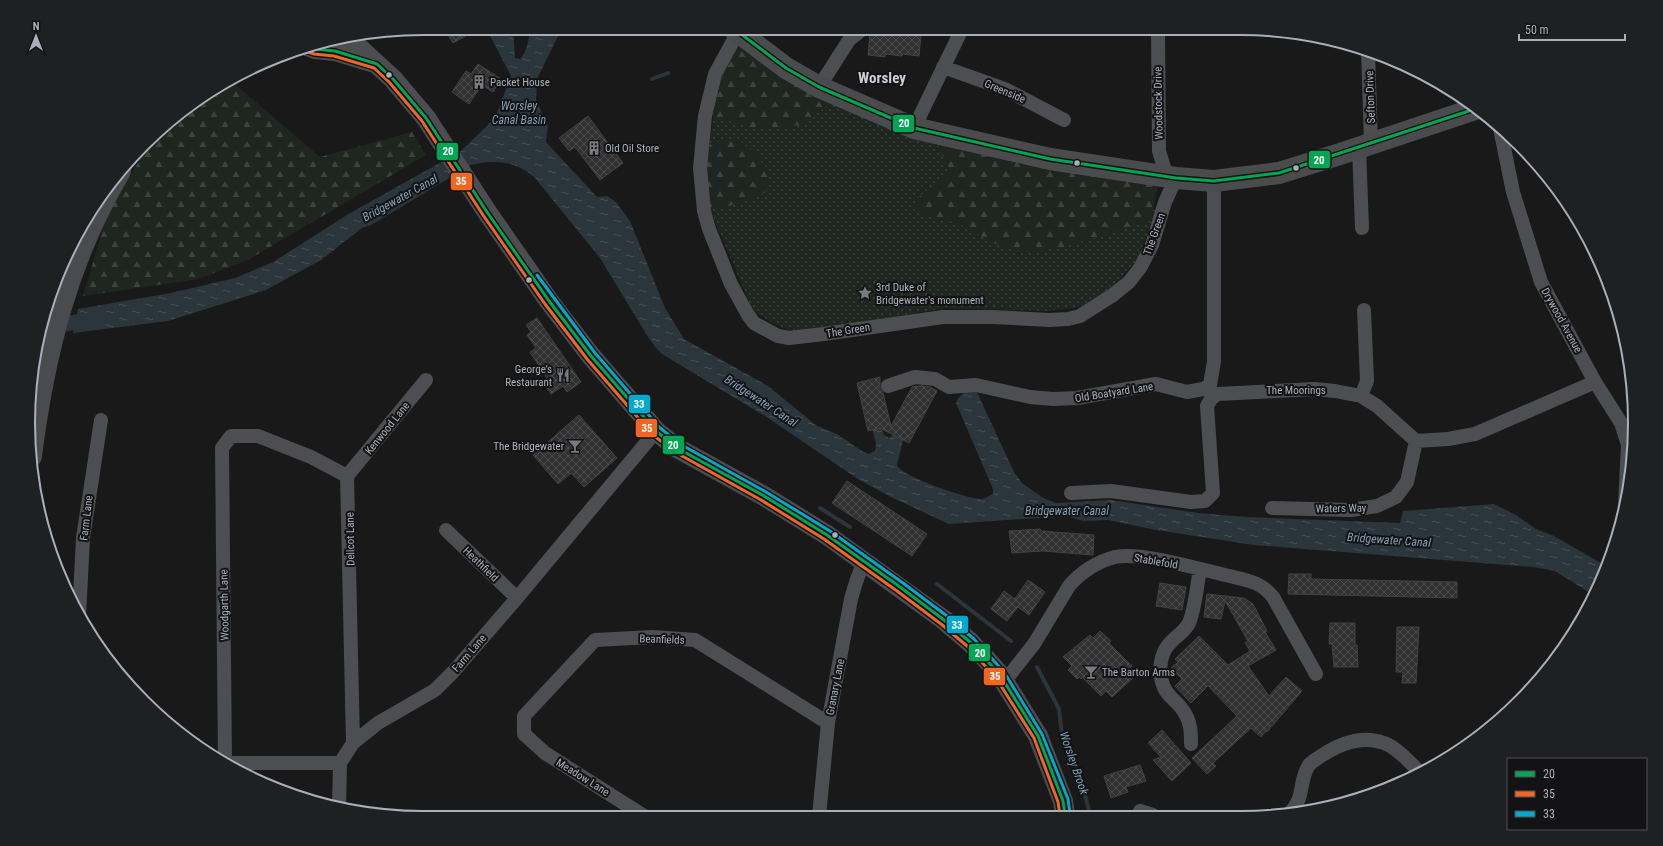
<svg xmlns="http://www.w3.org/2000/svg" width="1663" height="846" viewBox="0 0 1663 846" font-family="'Roboto Condensed',sans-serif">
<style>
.grass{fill:url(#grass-dots)}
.forest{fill:url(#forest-firs)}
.water{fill:url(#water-ripples)}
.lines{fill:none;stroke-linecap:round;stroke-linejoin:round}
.stream{stroke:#2b353c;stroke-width:4}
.canal{stroke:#2b353c;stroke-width:15}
.building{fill:url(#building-cross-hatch);stroke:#414245}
.minor{stroke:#4c4e52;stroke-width:14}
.secondary{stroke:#4b4d50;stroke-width:20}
.primary{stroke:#4a4b4d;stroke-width:22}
.motorway{stroke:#4a4b4e;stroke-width:22}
.bus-1-casing{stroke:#131315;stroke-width:6}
.bus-2-casing{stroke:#131315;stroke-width:6}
.bus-3-casing{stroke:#131315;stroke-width:6}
.bus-1{stroke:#00a651;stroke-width:3}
.bus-2{stroke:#f26522;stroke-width:3}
.bus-3{stroke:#00a9ce;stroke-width:3}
.bus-dot{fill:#a9b0ba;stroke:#131315;stroke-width:1.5}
.labels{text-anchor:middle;stroke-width:4;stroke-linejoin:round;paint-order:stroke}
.poi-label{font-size:11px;fill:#a9b0ba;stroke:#131315;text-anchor:start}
.street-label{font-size:11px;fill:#a9b0ba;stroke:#131315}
.water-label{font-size:12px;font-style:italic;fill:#7fa0b6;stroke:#131315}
.district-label{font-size:15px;font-weight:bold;fill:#cbced6;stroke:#131315}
.rim{fill:none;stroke:#a9b0ba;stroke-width:2}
.line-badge{stroke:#131315;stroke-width:1.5}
.badge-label{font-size:11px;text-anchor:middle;font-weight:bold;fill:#fff}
</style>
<defs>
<pattern id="grass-dots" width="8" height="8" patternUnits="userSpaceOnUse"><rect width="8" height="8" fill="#1e261f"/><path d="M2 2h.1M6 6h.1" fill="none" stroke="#3c433d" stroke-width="1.8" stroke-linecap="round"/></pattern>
<pattern id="forest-firs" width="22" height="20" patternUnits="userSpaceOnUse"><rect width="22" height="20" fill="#1e261f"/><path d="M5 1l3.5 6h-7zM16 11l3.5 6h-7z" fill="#3c433d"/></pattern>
<pattern id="water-ripples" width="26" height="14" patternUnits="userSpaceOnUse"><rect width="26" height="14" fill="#2b353c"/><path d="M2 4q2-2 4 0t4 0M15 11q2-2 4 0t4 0" fill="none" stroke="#475056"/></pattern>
<pattern id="building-cross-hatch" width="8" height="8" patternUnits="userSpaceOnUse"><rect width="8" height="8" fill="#313131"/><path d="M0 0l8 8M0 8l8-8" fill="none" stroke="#4c4c4d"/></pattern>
</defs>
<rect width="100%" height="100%" fill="#191919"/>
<path class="grass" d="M738,47L781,74L1155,210L1147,235L1137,260L1116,283L1098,299L1079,307L1048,311L946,308L876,320L797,332L786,329L774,324L753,311L715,222L709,201L708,155L715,102L719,85L725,67Z"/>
<path class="forest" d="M738,47H744L833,101C823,108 808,122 797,125C770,135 739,124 713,117L719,85L733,50Z
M229,79L320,157L412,132L426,155L248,260L198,279L83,296L107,215L140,159L166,125L182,110Z
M724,140H739L759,157L769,178L766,192L751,199L720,209L710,207L706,174L709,145Z
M936,141L1158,185L1151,221L1060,248L1028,252L1001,247L959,224L932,218L918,212L916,200L929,188L944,178L948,169Z"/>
<path class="water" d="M486,28H513L515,58L520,59C529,49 527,40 532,28H562L537,79L536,101L548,126L546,142L597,197L607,196L616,202L630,221L665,308L684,339L768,386L817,426L837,434L862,451L868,454L875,451L876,444L861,383L882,427L884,435L889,438L894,435L921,384L930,389L903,440L897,465C902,477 968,499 982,499C985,499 990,495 993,494V489L956,403C960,393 966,392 975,388L1014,472L1022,483L1043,498L1056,503L1111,500L1198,513L1247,517L1400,523L1403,511L1494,504L1516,515L1536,529L1554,536L1606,566L1595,596L1555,571L1533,567L1254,545L1156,530L1108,520L1083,521L1066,516L949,524L891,497L858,479L765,416L662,354L656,348L648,337L600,258L535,178C516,161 494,159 471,165L371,225L362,228L321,260L266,290L168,321L73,333L78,309L171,293L235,278L273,262L347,215L461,151L495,118L511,76Z"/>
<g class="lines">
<path class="stream" d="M652,79L668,73
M820,508L850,527
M937,584L1011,641
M1037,667L1059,709L1062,735L1081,778L1090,815"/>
<path class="canal" d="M41,328L95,319"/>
</g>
<path class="building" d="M444,28H480L453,43Z
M887,33L904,35L905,33L921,35L919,56L902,54V56L885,54V57L868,55L870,34L887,36Z
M478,64L501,79L493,92L482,85L469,104L452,92L466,71L471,74Z
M588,116L623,163L600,180L575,147L569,151L559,138Z
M537,318L581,382L567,392L563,386L551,394L542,381L547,378L530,352L536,348L527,335L531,332L526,325Z
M880,377V388L883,393L891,426L912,387L916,386L930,387L937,391L909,443L880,428L868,431L857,383Z
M579,415L617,458L584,487L571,473L558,484L533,455Z
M847,481L927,534L912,556L832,503Z
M1040,529L1041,531L1094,535L1093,555L1043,551L1012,553L1009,531Z
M1289,574H1311V579L1457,582V598L1288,594Z
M1028,580L1045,592L1029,615L1018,607L1007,621L991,609L1004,591L1015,599Z
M1160,583L1186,587L1182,610L1156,606Z
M1207,594L1244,598L1253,604L1267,631L1265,632L1276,650L1248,666L1269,696L1286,677L1302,691L1267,732L1266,731L1261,737L1251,728L1213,763L1216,766L1207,774L1192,758L1237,716L1208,686L1191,703L1175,686L1182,679L1171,668L1178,662L1175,659L1199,636L1228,665L1250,651L1245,643L1248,641L1225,601L1221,619L1204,617Z
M1330,623H1355V645H1357L1358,667H1334L1332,644H1329Z
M1397,627H1419L1416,683H1402L1403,672H1396Z
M1100,631L1111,641L1109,643L1132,666L1130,667L1135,673L1132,675L1134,677L1112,697L1106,691L1101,696L1082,677L1081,679L1079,677L1077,679L1068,670L1072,666L1063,657L1090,635L1093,638Z
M1162,730L1191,763L1172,781L1153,760L1161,757L1148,743Z
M1140,765L1146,781L1126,787L1128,792L1111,798L1104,776Z"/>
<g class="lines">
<path class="minor" d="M1158,29L1159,151L1167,177
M738,32L715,74L705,116L700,168L704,211L709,229L731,284L748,315L754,323L778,336L789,338L824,334L943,317H993L1049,320L1068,319L1080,316L1113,295L1129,282L1140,268L1152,245L1165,202L1176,178
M1368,51L1371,143
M943,67L1005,89L1064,120
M819,87L849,40L864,28
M914,128L962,29
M1500,128L1513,192L1541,282L1595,382L1621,423L1628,445L1625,506
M1359,147L1362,228
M888,386L915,377L935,379L949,387L976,385L1030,397L1053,399L1077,398L1156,384L1187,392L1203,389L1210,385L1214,361V181
M1361,396L1367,381L1364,310
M347,476L426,380
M1071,493L1111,491L1191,502L1205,501L1213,493L1207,406L1211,399L1217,394L1315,389L1335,391L1361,396L1377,406L1416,441L1448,439L1475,434L1595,382
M1272,508L1351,510L1377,506L1396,497L1407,482L1416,441
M446,530L517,598
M79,616L83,538L101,420
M1004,682L1034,644L1069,586C1082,571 1096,562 1115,557C1141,552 1195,568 1221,574C1233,577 1246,579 1257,584C1264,587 1268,591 1273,597L1316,674
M1191,744C1191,733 1191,722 1184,712C1176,698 1164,697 1161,677C1159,664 1162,650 1172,641C1178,635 1185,631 1189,623C1195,609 1197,585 1200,569
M223,763H340
M225,763L222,448L231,436H258L311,457L347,476L353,743
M340,763L353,743L378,723L435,690L453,672L517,598L656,431
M339,808L340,763
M1140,811L1153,815
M1288,815C1307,796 1297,784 1309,765C1311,762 1317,759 1321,756C1339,744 1362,735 1384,743C1396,747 1410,762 1419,772
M644,816L545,753L524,734V716L595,640L653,637L695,640L828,723
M819,816L828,723L851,599L856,582L864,561"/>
<path class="secondary" d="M349,35L356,45L393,79L426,118L487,212L549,301L591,356L656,431L677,448L764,496L827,535L944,620L970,642L987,660L1000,675L1038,736L1063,801L1065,815
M307,46L315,49L335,51L371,62"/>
<path class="primary" d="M733,28L786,68L819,87L914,128L1050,159L1176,178L1214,181L1279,173L1337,155L1478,108"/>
<path class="motorway" d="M31,456C44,354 67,260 120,171"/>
<defs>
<path id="bus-1" d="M733,28L786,68L819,87L914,128L1050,159L1176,178L1214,181L1279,173L1478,108
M307,46L315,49L335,51L377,64L393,79L426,118L487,212L549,301L591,356L656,431L677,448L764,496L827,535L900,587L944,620L970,642L1000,675L1038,736L1063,801L1065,815"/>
<path id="bus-2" d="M305,51L314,54L334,56L374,68L389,82L422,121L483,215L545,304L587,359L653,435L675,452L761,500L824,539L897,591L941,624L967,646L996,678L1034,738L1058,802L1060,815"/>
<path id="bus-3" d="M537,275L595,353L659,427L680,444L766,492L830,531L903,583L947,616L974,639L1004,672L1042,734L1068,799L1070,814"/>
</defs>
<use href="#bus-1" class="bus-1-casing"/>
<use href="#bus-2" class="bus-2-casing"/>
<use href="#bus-3" class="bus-3-casing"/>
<use href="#bus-1" class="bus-1"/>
<use href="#bus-2" class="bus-2"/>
<use href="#bus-3" class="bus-3"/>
</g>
<defs>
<symbol id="building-bare" viewBox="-9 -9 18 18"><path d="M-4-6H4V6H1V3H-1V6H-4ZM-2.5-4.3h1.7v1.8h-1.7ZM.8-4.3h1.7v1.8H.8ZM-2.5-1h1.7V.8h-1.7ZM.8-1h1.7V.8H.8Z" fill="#777b82" stroke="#131315" stroke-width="2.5" paint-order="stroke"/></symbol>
<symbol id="sight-bare" viewBox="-9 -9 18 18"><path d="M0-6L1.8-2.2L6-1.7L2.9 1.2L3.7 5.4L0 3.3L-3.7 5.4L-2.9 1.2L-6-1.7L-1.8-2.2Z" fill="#777b82" stroke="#131315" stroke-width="2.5" paint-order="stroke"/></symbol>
<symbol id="restaurant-bare" viewBox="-9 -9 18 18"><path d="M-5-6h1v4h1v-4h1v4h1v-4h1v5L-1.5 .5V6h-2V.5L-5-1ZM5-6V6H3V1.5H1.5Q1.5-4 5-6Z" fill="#777b82" stroke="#131315" stroke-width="2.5" paint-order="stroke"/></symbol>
<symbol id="bar-bare" viewBox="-9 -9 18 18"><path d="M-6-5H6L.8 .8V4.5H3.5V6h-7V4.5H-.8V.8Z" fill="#777b82" stroke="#131315" stroke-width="2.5" paint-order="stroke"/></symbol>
</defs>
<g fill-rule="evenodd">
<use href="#building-bare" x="469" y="72" width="20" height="20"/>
<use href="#building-bare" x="584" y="138" width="20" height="20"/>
<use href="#sight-bare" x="855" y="283" width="20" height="20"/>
<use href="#restaurant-bare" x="553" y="365" width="20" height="20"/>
<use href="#bar-bare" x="565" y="436" width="20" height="20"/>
<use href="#bar-bare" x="1081" y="662" width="20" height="20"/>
</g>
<g class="bus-dot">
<circle cx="389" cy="75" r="3.5"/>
<circle cx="1077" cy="163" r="3.5"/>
<circle cx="1296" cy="168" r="3.5"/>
<circle cx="529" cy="280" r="3.5"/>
<circle cx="835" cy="535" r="3.5"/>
</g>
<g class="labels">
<g class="poi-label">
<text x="490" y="86">Packet House</text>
<text x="605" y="152">Old Oil Store</text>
<text x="876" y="291">3rd Duke of<tspan x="876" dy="13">Bridgewater's monument</tspan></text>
<text x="552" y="373" text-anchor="end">George’s<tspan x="552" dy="13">Restaurant</tspan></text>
<text x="564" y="450" text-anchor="end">The Bridgewater</text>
<text x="1102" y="676">The Barton Arms</text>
</g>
<g class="street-label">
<text transform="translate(1005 91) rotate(23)" y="4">Greenside</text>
<text transform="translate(1370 97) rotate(-92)" y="4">Sefton Drive</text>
<text transform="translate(1158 103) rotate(-91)" y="4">Woodstock Drive</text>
<text transform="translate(1154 234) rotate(-70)" y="4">The Green</text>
<text transform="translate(1562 320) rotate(61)" y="4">Drywood Avenue</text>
<text transform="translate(848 330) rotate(-9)" y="4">The Green</text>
<text x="1296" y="394">The Moorings</text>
<text transform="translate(1114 392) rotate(-9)" y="4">Old Boatyard Lane</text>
<text transform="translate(387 428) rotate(-51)" y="4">Kenwood Lane</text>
<text transform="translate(1341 508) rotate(-1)" y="4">Waters Way</text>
<text transform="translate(86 518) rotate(-83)" y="4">Farm Lane</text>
<text transform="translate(350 539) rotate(-91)" y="4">Dellcot Lane</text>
<text transform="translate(1156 561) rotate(10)" y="4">Stablefold</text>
<text transform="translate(481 564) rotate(44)" y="4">Heathfield</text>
<text transform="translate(224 605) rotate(-91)" y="4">Woodgarth Lane</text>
<text transform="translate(662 639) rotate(2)" y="4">Beanfields</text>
<text transform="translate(469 653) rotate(-49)" y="4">Farm Lane</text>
<text transform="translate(835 687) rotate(-79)" y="4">Granary Lane</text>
<text transform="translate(583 777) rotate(32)" y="4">Meadow Lane</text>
</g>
<g class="water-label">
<text x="519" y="110">Worsley<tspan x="519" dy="14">Canal Basin</tspan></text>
<text transform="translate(400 198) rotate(-29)" y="4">Bridgewater Canal</text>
<text transform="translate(761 401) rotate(33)" y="4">Bridgewater Canal</text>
<text x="1067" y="515">Bridgewater Canal</text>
<text transform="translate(1389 540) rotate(4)" y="4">Bridgewater Canal</text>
<text transform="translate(1074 763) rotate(71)" y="4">Worsley Brook</text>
</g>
<g class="district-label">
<text x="882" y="83">Worsley</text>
</g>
</g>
<path d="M0 0H1663V846H0ZM423 35H1240A388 388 0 0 1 1628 423V423A388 388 0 0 1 1240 811H423A388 388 0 0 1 35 423V423A388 388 0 0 1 423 35Z" fill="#1f2022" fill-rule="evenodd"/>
<path class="rim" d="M423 35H1240A388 388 0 0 1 1628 423V423A388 388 0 0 1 1240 811H423A388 388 0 0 1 35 423V423A388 388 0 0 1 423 35Z"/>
<g class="line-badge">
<rect x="892" y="114" width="23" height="19" rx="4" fill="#00a651"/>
<rect x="436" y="142" width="23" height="19" rx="4" fill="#00a651"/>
<rect x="1308" y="150" width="23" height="19" rx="4" fill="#00a651"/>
<rect x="450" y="172" width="23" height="19" rx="4" fill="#f26522"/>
<rect x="628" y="394" width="23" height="20" rx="4" fill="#00a9ce"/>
<rect x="635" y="418" width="23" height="20" rx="4" fill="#f26522"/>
<rect x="662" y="435" width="23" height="20" rx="4" fill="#00a651"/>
<rect x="946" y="615" width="23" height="19" rx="4" fill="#00a9ce"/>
<rect x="968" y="643" width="23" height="19" rx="4" fill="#00a651"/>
<rect x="983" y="667" width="23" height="19" rx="4" fill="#f26522"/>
</g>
<g class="badge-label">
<text x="904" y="127">20</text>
<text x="448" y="155">20</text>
<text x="1319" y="164">20</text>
<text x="461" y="185">35</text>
<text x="639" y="408">33</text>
<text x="647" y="432">35</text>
<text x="673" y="449">20</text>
<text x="957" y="629">33</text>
<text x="980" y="657">20</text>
<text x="995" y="680">35</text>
</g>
<rect x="1507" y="758" width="140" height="72" fill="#131315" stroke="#4f5257"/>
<rect x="1515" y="771" width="20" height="6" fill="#00a651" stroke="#4f5257"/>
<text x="1543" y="778" font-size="12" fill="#a9b0ba">20</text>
<rect x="1515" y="791" width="20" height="6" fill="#f26522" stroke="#4f5257"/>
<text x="1543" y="798" font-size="12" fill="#a9b0ba">35</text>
<rect x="1515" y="811" width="20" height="6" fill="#00a9ce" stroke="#4f5257"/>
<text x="1543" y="818" font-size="12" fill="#a9b0ba">33</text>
<g transform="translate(36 36)" stroke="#131315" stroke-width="3" paint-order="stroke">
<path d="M0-3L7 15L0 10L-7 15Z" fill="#a9b0ba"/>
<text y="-6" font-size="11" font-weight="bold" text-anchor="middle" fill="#a9b0ba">N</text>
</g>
<path d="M1519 34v6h106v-6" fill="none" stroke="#a9b0ba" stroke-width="2"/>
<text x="1525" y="34" font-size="12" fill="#a9b0ba" stroke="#131315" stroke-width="3" paint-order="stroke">50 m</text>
</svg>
